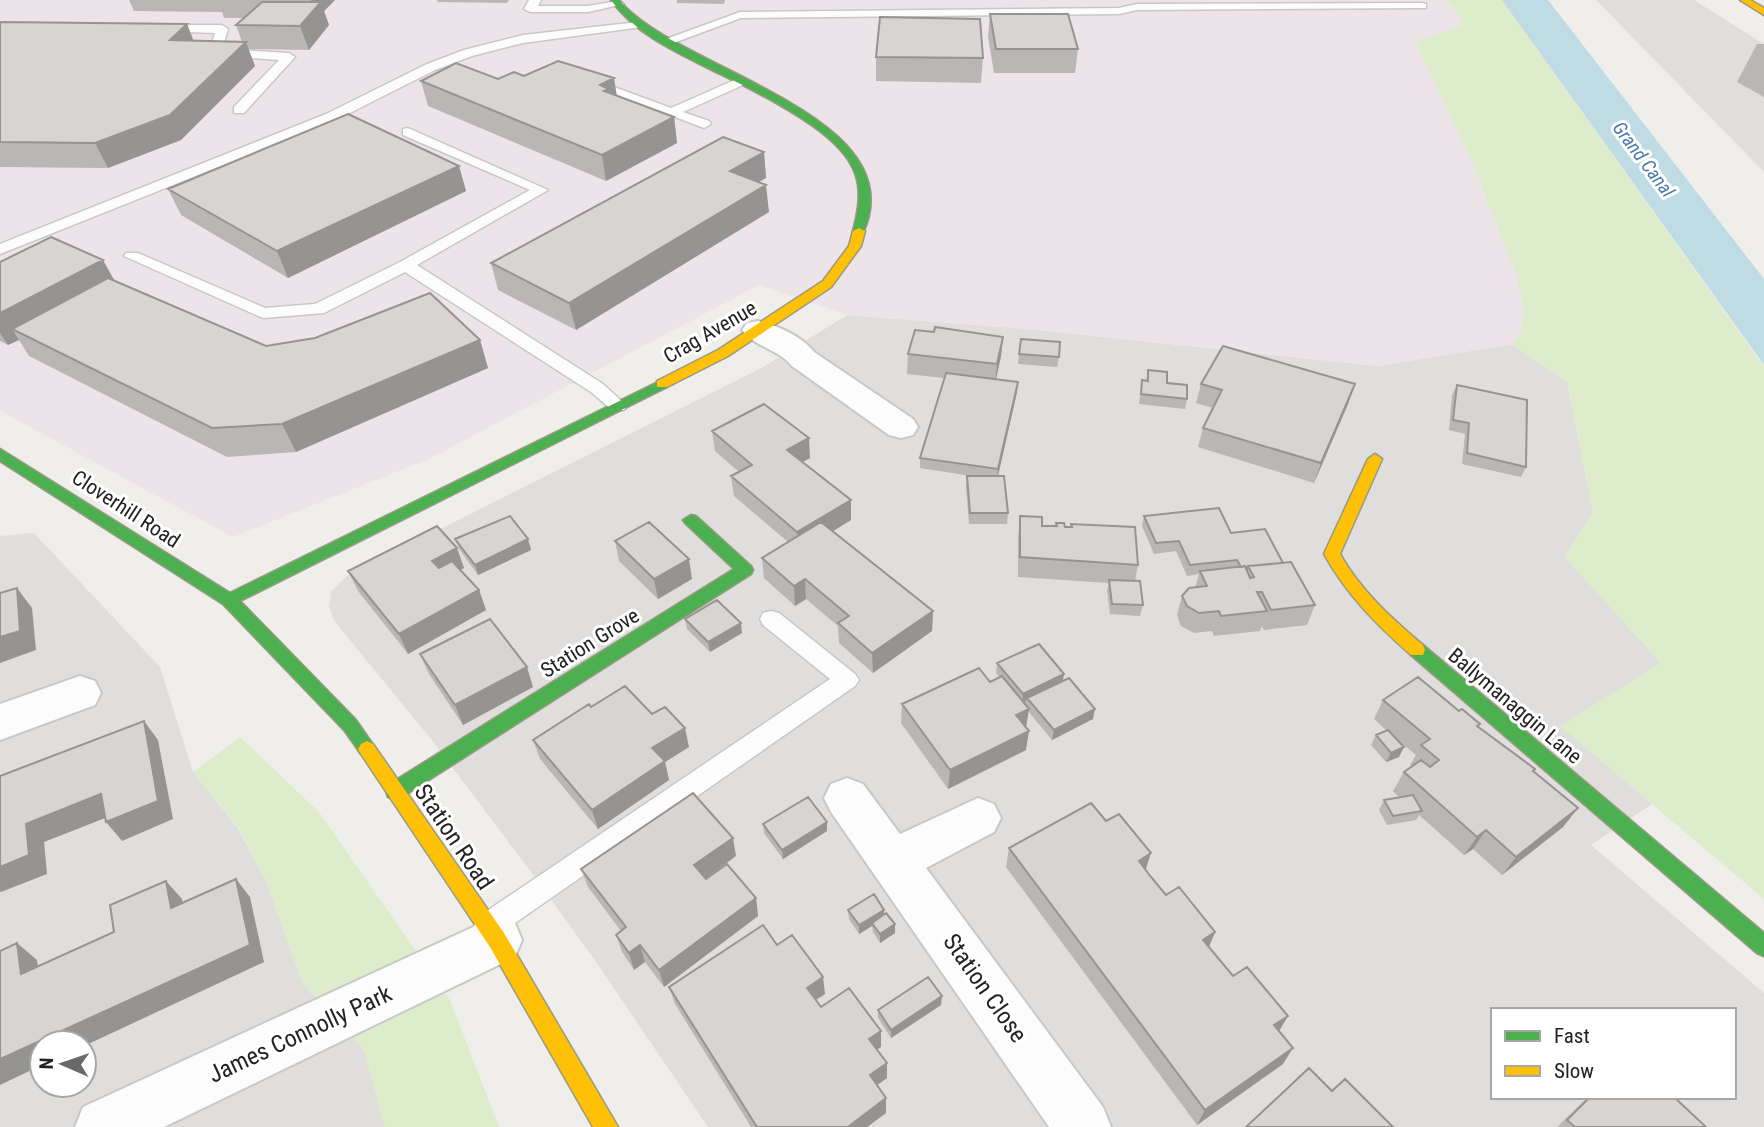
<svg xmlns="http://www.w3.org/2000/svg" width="1764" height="1127" viewBox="0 0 1764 1127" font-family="'Roboto Condensed',sans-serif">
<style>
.residential{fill:#dfdedc;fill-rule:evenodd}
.industrial{fill:#ede4e9}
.grass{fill:#ddeccb}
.water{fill:#bfdbe3}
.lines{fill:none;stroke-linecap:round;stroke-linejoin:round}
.lane-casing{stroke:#c9c8c7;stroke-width:3}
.street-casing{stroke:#c9c8c7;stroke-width:4}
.fast-casing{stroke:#999a82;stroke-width:3}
.slow-casing{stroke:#999a82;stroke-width:3}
.lane{fill:#fdfcfc;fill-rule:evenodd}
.street{fill:#fdfcfc;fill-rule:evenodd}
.fast{fill:#4caf50;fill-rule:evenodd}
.slow{fill:#ffc107;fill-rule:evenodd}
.wall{fill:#b9b6b5}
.shaded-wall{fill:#969493}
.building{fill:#d7d4d2;stroke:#969493;stroke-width:2}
.labels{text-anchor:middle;stroke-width:6;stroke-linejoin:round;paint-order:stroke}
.far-water-label{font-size:19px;font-style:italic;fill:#4a7aab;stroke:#fff}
.street-label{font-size:21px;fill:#222;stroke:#fff}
.near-street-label{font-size:24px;fill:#222;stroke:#fff}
</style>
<rect width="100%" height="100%" fill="#f0eeeb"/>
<path class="residential" d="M1596,0H1694L1764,44V172Z
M847,315L1028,329L1378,366L1512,344L1567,382L1593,512L1565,557L1661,663L1561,726L1652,804L1591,845L1764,993V1127H708L594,959L534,876L431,739L335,622L329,607L331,592L347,576L765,366ZM1493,1010H1734V1097H1493Z
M34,533L160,667L193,772L238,828L267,883L302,982L364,1050L385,1127H0V536ZM42,1043H84V1085H42Z"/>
<path class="industrial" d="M0,0H1446L1461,18L1460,26L1415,43L1472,162L1517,277L1524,311L1521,332L1512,344L1378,366L1028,329L847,315L759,285L429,459L233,537L0,411Z"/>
<path class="grass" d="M1446,0H1502L1764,367V899L1560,726L1661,663L1565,557L1593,512L1567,382L1512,344L1521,332L1524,311L1517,277L1472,162L1415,42L1460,26L1461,18Z
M240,737L319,812L450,1000L499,1127H385L364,1050L302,982L267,883L239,828L193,772Z"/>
<path class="water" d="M1502,0H1548L1764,279V365Z"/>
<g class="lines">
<defs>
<path id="lane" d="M529,0H541L538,6H588L618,1L624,4L588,12H530L524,9Z
M1422,3L1426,4V8L1137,10L1119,14L741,18L668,45L658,42L740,12L1119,8L1137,4Z
M638,22L644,25L642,27L523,43L472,56L435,70L336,120L0,254V244L326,114L427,64L464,50L523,35Z
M161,25H222L228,29L222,49L289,53L295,57L244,113H234V107L279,60L211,55L209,52L215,33L157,31L155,29Z
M739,78L745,82L743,85L683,112L709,121L711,124L704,128L585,83L587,80H595L671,108Z
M408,128L548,190L417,265L603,384L627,406L624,410H612L591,392L405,272L324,313L263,318L124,256L126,253H138L265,308L315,304L400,262L530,190L403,135V129Z
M771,611L779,613L855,674L859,680L855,686L498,935L488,939L478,935L474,926L478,917L830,679L763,625L760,619L763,613Z"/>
<path id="street" d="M758,321C777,325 803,337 814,352L913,419L918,427L913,435L901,438L889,435L792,366C779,349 754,347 742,330L747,323Z
M80,676L95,681L101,693L95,705L0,740V704Z
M847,778L863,784L900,834L978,798L994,804L1001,818L994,832L926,868L1103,1107L1111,1127H1049L831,812L824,798L831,784Z
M497,916L515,923L522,940L515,957L164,1127H75L83,1107Z"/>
<path id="fast" d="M611,0H619C675,70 917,114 863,233L853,231C858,212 862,192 855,173C848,154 830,138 813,126C784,106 752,89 720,74C681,54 638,37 611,0Z
M662,380L669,384L667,387L240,601L356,720L376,749L373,754L367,757L361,754L344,730L223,604L0,461V449L230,593Z
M691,515L696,516L751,566L753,570L751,574L402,797L395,799L388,797L386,791L388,785L734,569L686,524L683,520Z
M1417,643L1423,645L1764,933V956L1757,953L1411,655L1409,650L1411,645Z"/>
<path id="slow" d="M1740,0H1750L1764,8V15Z
M859,228L865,231L861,246L831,287L728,356L667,387H657V381L718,350L823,281L849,246L853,231Z
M1375,454L1382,459L1340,554C1361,591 1391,618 1423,645L1425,650L1423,655H1411C1376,624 1347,595 1324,554L1368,459Z
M367,741L373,744L504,933L618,1127H593L490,947L361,754L358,749L361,744Z"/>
</defs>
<use href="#lane" class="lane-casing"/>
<use href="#street" class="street-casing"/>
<use href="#fast" class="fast-casing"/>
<use href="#slow" class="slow-casing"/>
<use href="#lane" class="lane"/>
<use href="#street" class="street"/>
<use href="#fast" class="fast"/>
<use href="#slow" class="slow"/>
</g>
<path class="wall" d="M129,0H335L324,11L329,25L309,50L248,49L255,66L181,140L108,168L0,167V22L187,24L194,41L242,42L236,25L244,18H224L222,12L134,11Z
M437,0H509L507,3L438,2Z
M677,0H725L724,4L677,3Z
M990,14L1078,49L1075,73H994L988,37Z
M1757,44H1764V97L1737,82Z
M876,57L983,58L981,83L876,81Z
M524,76L617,96L674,117L677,143L606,181L428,106L421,81L498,79Z
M764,152L766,178L758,182L769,212L576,330L498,290L491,263Z
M459,166L466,191L288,278L181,215L168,189Z
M0,262L114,281L266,346L480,340L488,368L296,452L227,457L29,356L19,340L8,345L0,341Z
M934,332L1003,337L1001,356L996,379L1018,382L1017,392L998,476L1008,513L1007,524H969L966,486L967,476H971L920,468V458L944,378L907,374L908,354Z
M1021,339L1059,357L1057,367L1018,364Z
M1148,370L1187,399L1185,409L1139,404L1142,380L1146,381Z
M1201,384H1355L1348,404L1314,483L1198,447L1203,428L1213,408L1196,403Z
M1457,385L1526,467L1521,477L1462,464L1465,434L1449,430L1452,395Z
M712,431L810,458L802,462L851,500V520L833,531L933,611L932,631L873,673L839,643L838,626L806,599L795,606L764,578L762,558L788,542L734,496L731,476L739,472L715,451Z
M1020,516L1042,526H1056V523L1065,527H1071V524L1138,565L1135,581L1143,605L1140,616L1110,614L1107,590L1109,583L1018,577V536Z
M1144,516L1231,533L1283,563L1315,605L1307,625L1264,630L1262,626L1260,631L1214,636L1212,631L1194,633L1181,626L1177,615L1182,596L1195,588L1199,574L1187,576L1176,551L1154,554L1142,526Z
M455,539H528L531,550L478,575L459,549Z
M615,541L692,579L658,599L619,561Z
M457,548L464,568L460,570L479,590L486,610L408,654L358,591L348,571Z
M685,619L742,633L710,652L687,629Z
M420,654L533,687L463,725L429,674Z
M997,663L1064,674L1063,680L1093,719L1052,740L1028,711L1026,727V750L948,789L901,723L902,704L990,682L999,677L996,673Z
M1383,700L1459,711L1480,724L1478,727L1578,808L1563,827L1502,875L1473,849L1464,855L1419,815L1416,820L1387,825L1379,810L1384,800L1400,798L1393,791L1404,772L1412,766L1410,765L1416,755L1395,738L1399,757L1386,762L1371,745L1376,735L1387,731L1374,719Z
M652,714L689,747L665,762L669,780L598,829L540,759L533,740Z
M827,822V831L783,859L764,833L763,824Z
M1009,848L1146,870L1166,895L1215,932L1209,947L1279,1031L1283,1064L1197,1125L1006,867Z
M736,856L705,878L756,898L758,916L664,987L645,962L634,970L622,952L616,935L621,931L588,887L581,869Z
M848,910H884V914L895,924V933L880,943L873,932L872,926L859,934L849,919Z
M777,945L825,994L816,1000L821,1007L881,1047L877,1049L887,1078L877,1085L886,1098V1113L867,1127H751L675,1004L669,987Z
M941,1005L891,1038L878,1018V1010Z
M1588,1097H1674L1706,1127H1557Z"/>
<path class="shaded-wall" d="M311,0H335L324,11L329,25L309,50L300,26L314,10Z
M187,24L196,48L170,40Z
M246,42L255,66L181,140L108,168L95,143Z
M614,78L618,103L612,106L600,85Z
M674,117L677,143L606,181L602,155Z
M764,152L766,178L733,197L730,171Z
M459,166L466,191L288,278L277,251Z
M766,185L769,212L576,330L569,303Z
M103,260L118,287L12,329L19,340L8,345L0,333V313Z
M1003,337L1001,356L995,384L997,364Z
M480,340L488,368L296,452L282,424Z
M1018,382L1017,392L997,480L998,469Z
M1355,384L1348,404L1314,483L1321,463Z
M809,438L810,458L788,470L787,450Z
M851,500V520L799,552L797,532Z
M528,539L531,550L478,575L475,565Z
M457,548L464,568L440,581L432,561Z
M689,559L692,579L658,599L654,579Z
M805,579L806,599L795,606L794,586Z
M17,588L32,608L36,650L0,663V637Z
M479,590L486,610L408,654L399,634Z
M933,611L932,631L873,673L872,653Z
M741,623L742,633L710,652L708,642Z
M527,667L533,687L463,725L455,705Z
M1064,674L1062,684L1027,698L1026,701L1022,704L1023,694Z
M1029,709L1026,728L1016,715Z
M1095,709L1093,719L1052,740L1054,730Z
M144,721L158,740L173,819L122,841L106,822Z
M685,728L689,747L665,762L669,780L598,829L592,810L652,748Z
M1029,731L1026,750L948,789L950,770Z
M1404,747L1399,757L1386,762L1391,753Z
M101,794L118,813L44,842L47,874L1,892L0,891V867L26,824Z
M1578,808L1563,827L1502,875L1516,857Z
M827,822V831L783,859L782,850Z
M1486,830L1473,849L1464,855L1477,837Z
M733,838L736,856L698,884L694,865Z
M1151,853L1145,872L1139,861Z
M236,879L250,897L264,962L84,1046V1043H42V1065L0,1085V1059Z
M166,881L182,899L187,925L171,908Z
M756,898L758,916L664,987L659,970Z
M884,910V919L872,923V926L859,934V925Z
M895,924V933L880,943V934Z
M1215,932L1208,949L1203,940Z
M17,943L37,960L41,991L21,974Z
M640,945L645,962L634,970L629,953Z
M823,977L825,994L809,1004L807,988Z
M942,996L941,1005L891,1038V1030Z
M1288,1016L1278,1033L1274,1025Z
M881,1031V1047L869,1055V1039Z
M1293,1048L1283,1064L1197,1125L1205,1110Z
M887,1063V1078L870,1090V1075Z
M886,1098V1113L867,1127H848Z"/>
<path class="building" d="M262,2H321L300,26L236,25Z
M990,14H1068L1078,49H996Z
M880,17L980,19L983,58L876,57Z
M0,22L187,24L170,40L246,42L170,115L95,143L0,142Z
M558,61L614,78L600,85L609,89L604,91L674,117L602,155L421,81L456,63L498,79L514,72L524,76Z
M348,114L459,166L277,251L168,189Z
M723,137L764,152L730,171L766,185L569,303L491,263Z
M51,237L103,260L0,313V262Z
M108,278L266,346L315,338L430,293L480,340L282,424L212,428L12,329Z
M935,327L1003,337L997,364L908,354L915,330L934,332Z
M1021,339L1060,342L1059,357L1019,354Z
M1223,346L1355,384L1321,463L1203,428L1222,390L1201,384Z
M1148,370L1167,372V383L1187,385V399L1141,394L1142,380L1148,381Z
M946,373L1018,382L998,469L920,458Z
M1457,385L1527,400L1526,467L1467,453L1469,423L1453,420Z
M764,404L809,438L787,450L851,500L797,532L731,476L752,465L712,431Z
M967,476H1004L1008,513H970Z
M1219,508L1231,533L1265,529L1283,563L1248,566L1247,570L1245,566L1241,567L1237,560L1190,565L1179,541L1156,543L1144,516Z
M510,516L528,539L475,565L455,539Z
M1020,516L1042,517V526H1057L1056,523H1064L1065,527H1072L1071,524L1135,527L1138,565L1020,557Z
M649,522L689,559L654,579L615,541Z
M821,522L933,611L872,653L838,623L849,616L805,579L794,586L762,558Z
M437,526L457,548L432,561L439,568L452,561L479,590L399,634L348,571Z
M1291,562L1315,605L1271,610L1262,592H1257L1267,611L1221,616L1219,611L1199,613L1187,606L1182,596L1189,588L1207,586L1200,571L1245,566L1250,578L1254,577L1248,566Z
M1109,580L1140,581L1143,605L1112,604Z
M17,588L20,631L0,637V593Z
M717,600L741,623L708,642L685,619Z
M490,619L527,667L455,705L420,654Z
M1039,644L1064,674L1023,694L997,663Z
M979,668L990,682L1002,676L1016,693L1029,709L1016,715L1029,731L950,770L902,704Z
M1418,677L1459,711L1462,709L1480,724L1477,726L1535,769L1533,771L1578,808L1516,857L1486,830L1477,837L1404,772L1421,760L1430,767L1439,760L1421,745L1430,739L1383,700Z
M1069,678L1095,709L1054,730L1027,698Z
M625,686L652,714L665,707L685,728L652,748L665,761L592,810L533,740L589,704L591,707Z
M144,721L158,801L106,822L101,794L26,824L29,855L0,867V776Z
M1388,730L1404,747L1391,753L1376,735Z
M693,793L733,838L694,865L706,879L727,864L756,898L659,970L640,945L629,953L616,935L626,927L581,869Z
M1413,795L1422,811L1393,816L1384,800Z
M808,797L827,822L782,850L763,824Z
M1091,803L1106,821L1119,814L1151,853L1139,861L1151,877L1166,895L1179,887L1215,932L1203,940L1233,976L1247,967L1288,1016L1274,1025L1293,1048L1205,1110L1009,848Z
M236,879L250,945L0,1059V951L17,943L21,974L114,932L110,905L166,881L171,908Z
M874,894L884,910L859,925L848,910Z
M886,913L895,924L880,934L872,923Z
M763,925L777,945L792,935L823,977L807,988L821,1007L849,988L881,1031L869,1039L887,1063L870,1075L886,1098L848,1127H757L669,987Z
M928,977L942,996L891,1030L878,1010Z
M1309,1068L1332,1091L1345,1079L1393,1127H1246Z
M1590,1097H1674L1706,1127H1575L1567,1120Z"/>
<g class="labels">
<g class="far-water-label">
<text transform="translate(1644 159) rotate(53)" y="7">Grand Canal</text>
</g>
<g class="street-label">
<text transform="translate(710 332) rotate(-30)" y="7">Crag Avenue</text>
<text transform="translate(126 509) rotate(33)" y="7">Cloverhill Road</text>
<text transform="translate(590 643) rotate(-32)" y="7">Station Grove</text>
<text transform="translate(1515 706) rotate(40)" y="7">Ballymanaggin Lane</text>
</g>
<g class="near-street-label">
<text transform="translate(454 837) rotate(56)" y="8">Station Road</text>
<text transform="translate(985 988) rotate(55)" y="8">Station Close</text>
<text transform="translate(300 1034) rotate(-25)" y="8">James Connolly Park</text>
</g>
</g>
<rect x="1491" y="1008" width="245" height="91" fill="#ffffff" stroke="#a7a7a7" stroke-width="2"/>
<rect x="1505" y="1031" width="35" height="10" fill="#4caf50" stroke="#a7a7a7" stroke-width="2"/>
<text x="1554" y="1043" font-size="21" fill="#222222">Fast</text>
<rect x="1505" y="1066" width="35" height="10" fill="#ffc107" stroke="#a7a7a7" stroke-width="2"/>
<text x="1554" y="1078" font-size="21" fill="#222222">Slow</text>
<g transform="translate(63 1064) rotate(272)"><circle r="33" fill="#ffffff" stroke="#a7a7a7" stroke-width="2"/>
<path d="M0-5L12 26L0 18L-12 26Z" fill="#6a6968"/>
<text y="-10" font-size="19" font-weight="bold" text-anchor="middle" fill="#222222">N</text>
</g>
</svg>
